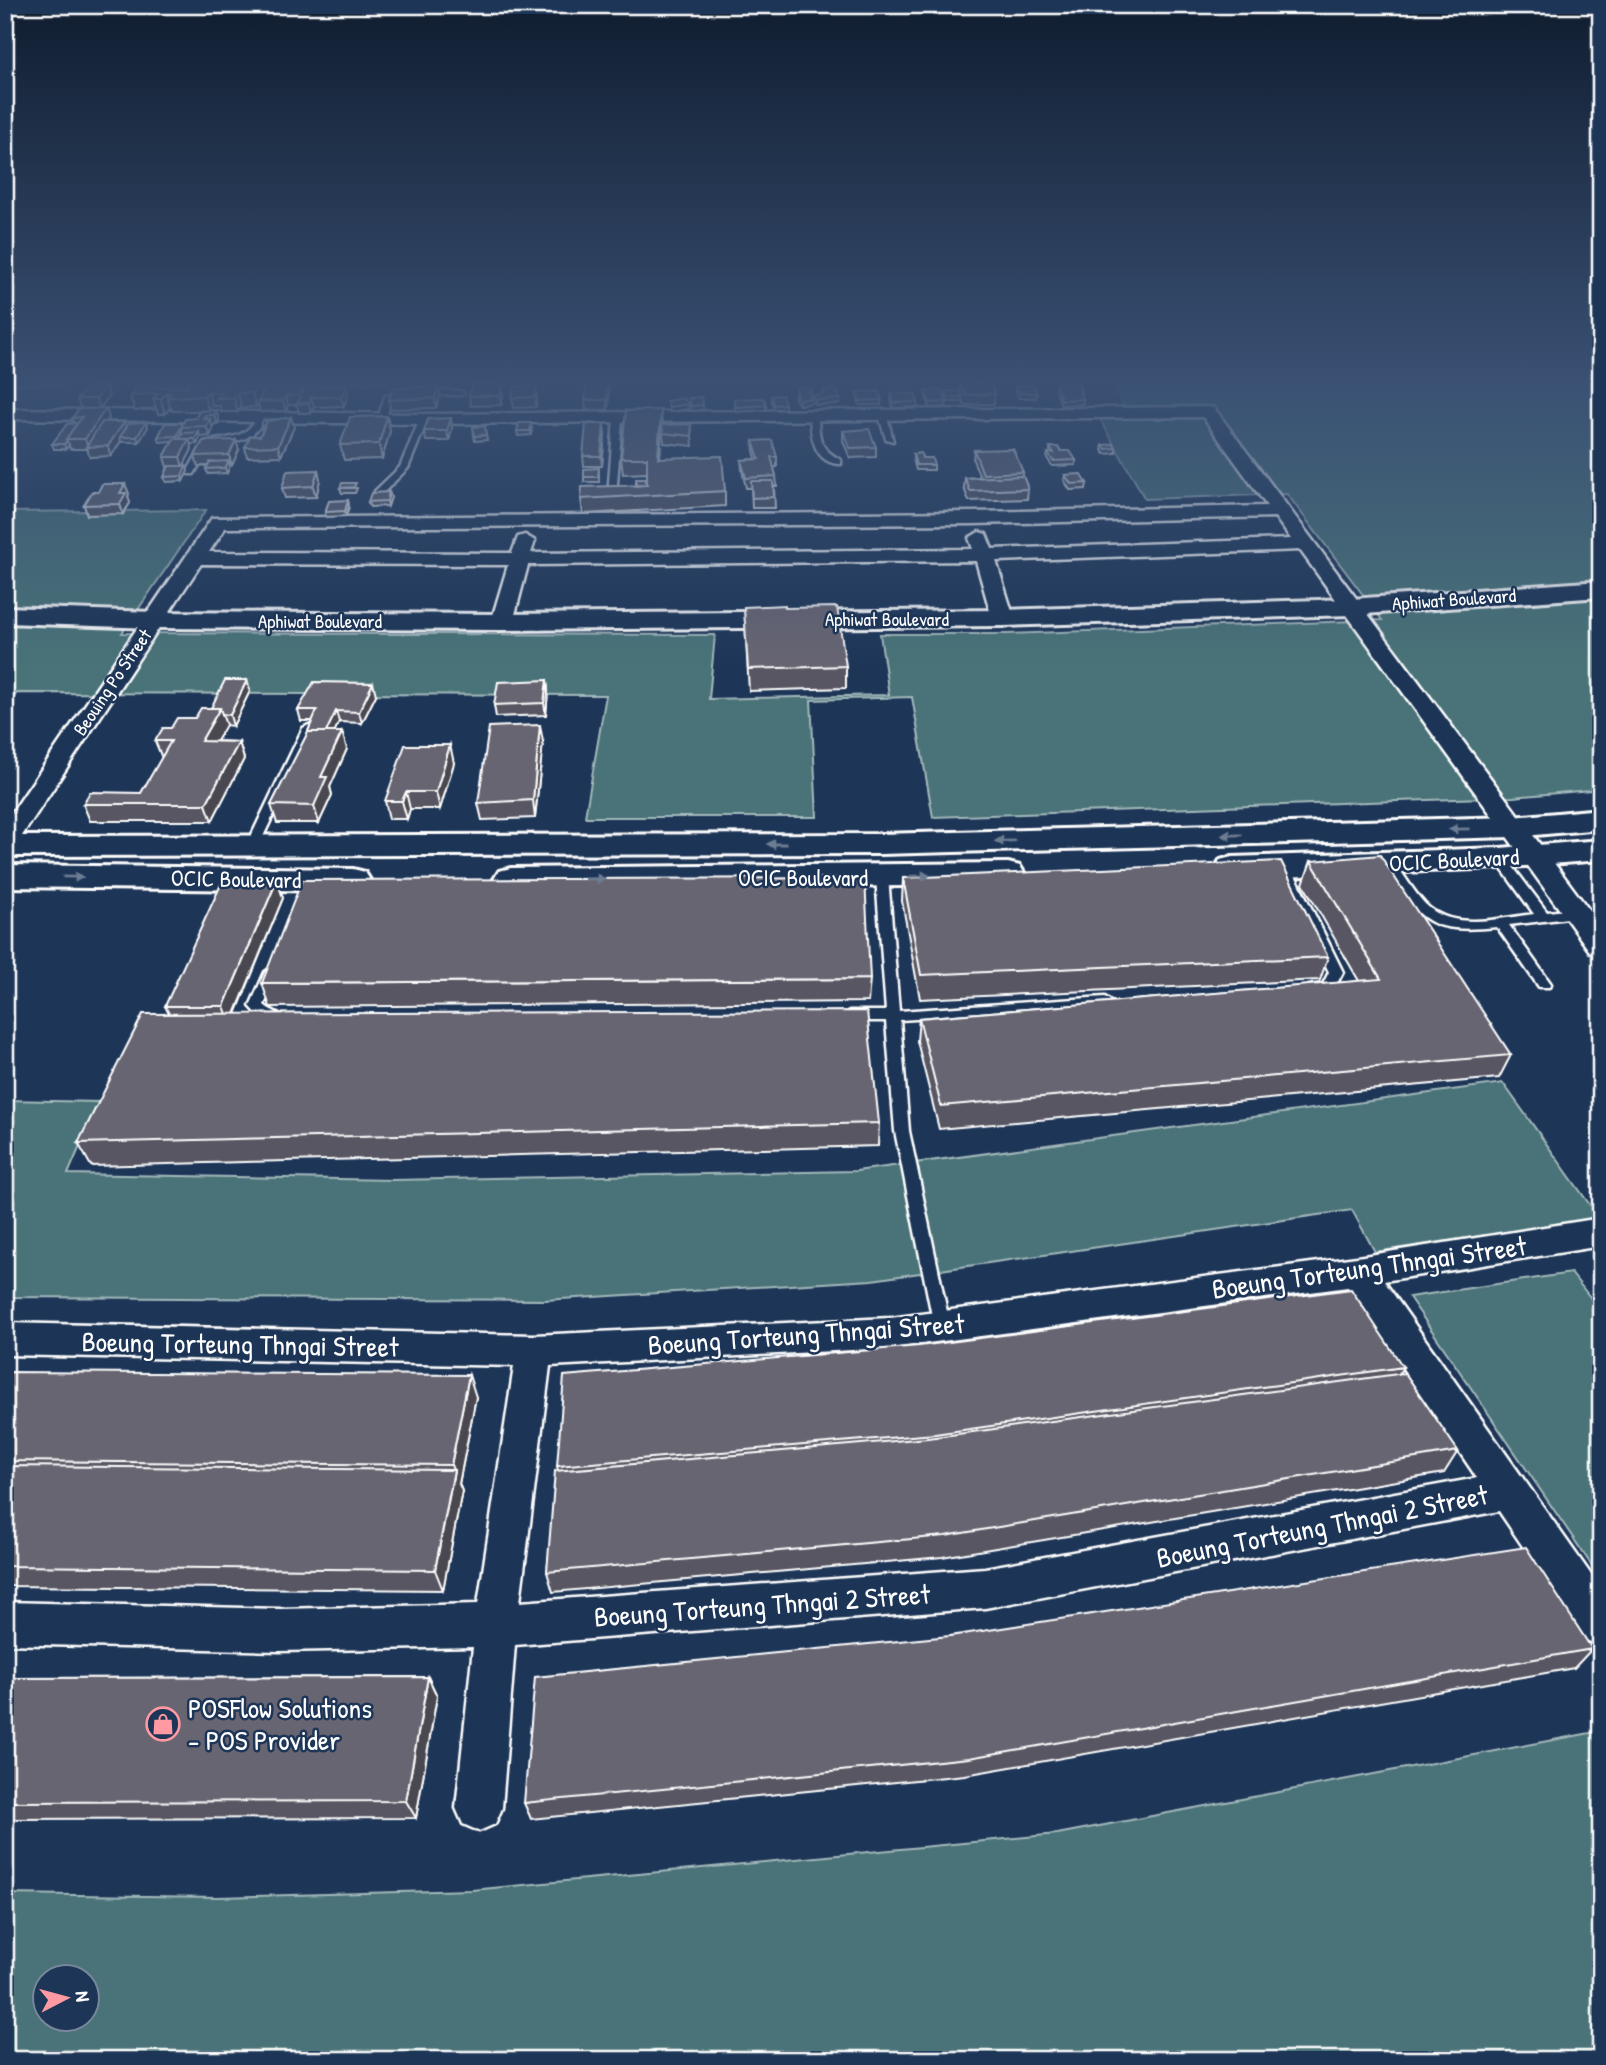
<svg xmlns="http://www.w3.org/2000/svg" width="1606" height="2065" viewBox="0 0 1606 2065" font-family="'Patrick Hand',sans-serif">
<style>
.green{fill:#4a7378;stroke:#a4b9bc;stroke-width:2;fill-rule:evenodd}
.water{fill:#486d8f;stroke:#91a7bc;stroke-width:2}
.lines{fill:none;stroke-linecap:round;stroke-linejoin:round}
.lane-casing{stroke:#fff;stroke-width:5}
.street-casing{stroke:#fff;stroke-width:5}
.secondary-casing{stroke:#fff;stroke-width:6}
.lane{fill:#1d3557;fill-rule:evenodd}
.street{fill:#1d3557;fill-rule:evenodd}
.secondary{fill:#1d3557;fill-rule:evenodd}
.wall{fill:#595762;stroke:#fff;stroke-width:2}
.shaded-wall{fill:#484750;stroke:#fff;stroke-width:2}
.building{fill:#676572;stroke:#fff;stroke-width:2}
.oneway{fill:#6c7c92}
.labels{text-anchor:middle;stroke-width:5;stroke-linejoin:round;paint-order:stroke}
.far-street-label{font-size:19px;fill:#fff;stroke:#1d3557}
.street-label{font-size:23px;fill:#fff;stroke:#1d3557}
.near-street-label{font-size:28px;fill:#fff;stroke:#1d3557}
.near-poi-label{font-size:28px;fill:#fff;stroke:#1d3557;text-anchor:start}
</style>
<rect width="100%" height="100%" fill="#1d3557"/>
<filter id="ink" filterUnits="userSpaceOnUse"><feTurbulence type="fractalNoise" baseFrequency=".0143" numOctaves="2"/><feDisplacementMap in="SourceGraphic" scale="14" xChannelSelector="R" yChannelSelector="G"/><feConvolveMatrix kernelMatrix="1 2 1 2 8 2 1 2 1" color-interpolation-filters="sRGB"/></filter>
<g filter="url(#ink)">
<path class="green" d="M1069,382H1601V789L1513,797L933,817L912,697L811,700L817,817H585L606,695L17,693L5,708V512L206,510L122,633L715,635L709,699L889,695L880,634H1008L1382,620L1287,494L1145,499L1100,419H1129L1113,382Z
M1503,1083L1590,1205L1601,1204V1218L1375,1252L1352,1210L872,1280L545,1300L5,1297V1100L99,1102L68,1174L393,1180L856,1171Z
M1571,1273L1601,1311V1579L1409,1297Z
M1601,1731V2060H5V1894L218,1897L472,1890L1057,1834ZM46,1978H88V2020H46Z"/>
<path class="water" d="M5,382H652L5,385Z"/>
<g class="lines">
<defs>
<path id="lane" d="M424,390L460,391L464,393L460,395H415L391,399L386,419L382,421L378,419L385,396Z
M814,414L818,416C819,440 819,448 841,460V464C814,464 811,436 810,416Z
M883,414L887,416L893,441L886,439L879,416Z
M259,416L266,418C248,445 238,439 210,446L194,474H188L187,472L204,442C230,436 243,441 259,416Z
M618,416L622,418L616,496L612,499L608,496L614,418Z
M424,417L428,419L408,468L381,495H375V491L400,467L420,419Z
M309,725L315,728L258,847L256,850H248L246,847L303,728Z
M1500,854L1504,855L1547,912L1577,909L1583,913L1577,917L1509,925L1549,981L1551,984L1549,987H1539L1497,927C1424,934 1421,920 1383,863L1389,859L1393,860C1404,875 1413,891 1425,904C1453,932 1499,918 1534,914L1494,858Z
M1285,863L1291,867L1343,972L1333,991L1314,994L1307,989L1309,986L1323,984L1329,972L1279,867Z
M882,873L888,877L899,1011L1105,997L1112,1002L1105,1007L900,1020L909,1131L950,1326L948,1331L942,1333L936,1331L934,1326L895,1131L886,1021H849L842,1016L849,1011H886L876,877Z
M272,967L279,972L264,1005C270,1011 282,1013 286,1020L279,1025L261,1018L250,1006L265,972Z"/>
<path id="street" d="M1208,407L1214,408L1601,926V955L1591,953L1300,550L996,561L1014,618L1010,622H996L992,618L976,561L528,565L513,622L509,626H495L491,622L508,565L201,564L14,848L5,850V823L212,518L973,512L1267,506L1203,417L424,424L5,419V409L424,414ZM1275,517L1291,539L992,549L986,534L979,532L969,538L973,549L531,553L535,541L525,535L518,537L512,553L209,552L225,528L973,524Z
M1601,1218V1246L1384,1281L1601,1589V1646L1586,1640L1499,1511L985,1608L515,1645L502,1808L495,1824L479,1831L463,1824L456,1808L473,1647L280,1651L5,1644V1602L280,1609L478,1604L514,1366L5,1355V1323L534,1335L890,1318L1357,1257ZM1348,1287L1477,1478L985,1568L520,1602L550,1366L890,1348Z"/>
<path id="secondary" d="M1601,581V597L1351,615L1003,626L502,630L154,628L5,623V607L154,612L502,614L1003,610L1351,599Z
M1601,809V829L1513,837L881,854L5,856V836L881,834L1513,817Z
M1601,840V860L1500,868L1232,879L1220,876L1215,868L1220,860L1232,857L1500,848Z
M1008,863L1020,866L1025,874L1020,882L1008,885L511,890L499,887L494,879L499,871L511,868Z
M5,865L353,869L365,872L370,880L365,888L353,891L5,887Z"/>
</defs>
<use href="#lane" class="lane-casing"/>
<use href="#street" class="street-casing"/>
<use href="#secondary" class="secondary-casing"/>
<use href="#lane" class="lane"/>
<use href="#street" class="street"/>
<use href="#secondary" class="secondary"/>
</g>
<path class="wall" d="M249,382L250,383H259L262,394L301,387L303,392L348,395L344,406L314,407L311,413H299L297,405H288L286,411L260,412L258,404L256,407L241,408L238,412H221L220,406H212L209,410H216L219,420L217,424L212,425L213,429L210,436L200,437L197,444H191L192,449L183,466H186L188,471L183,481L166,482L164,477L168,467H167L164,457L173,441L160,442L158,437L183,423L196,418L199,411H172L171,407H170L165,414H158L156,408L135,411L130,396L158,387H186Z
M1058,382H1079V386L1081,391V395L1083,399V404L1061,405L1055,389L1056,384H1058Z
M960,383L995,394L994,404L964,405L962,399V402H948L946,396V391H960Z
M608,384L609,394L608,410H586L585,400Z
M106,386L109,396L100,408L109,418L106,422H124L126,428L146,422L148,427L139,442H121V441L111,456L90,457L87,449H70L69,445L66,449H54L52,444L74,424L72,418L81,409L77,399Z
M1016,386L1037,393L1036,398H1019L1015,390Z
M796,388L811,392V397H810L811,403L799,405L795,399V394H797Z
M823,390L840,399V404L815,405L813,395H823Z
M925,391L947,402L946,407L930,408L925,395Z
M857,392L882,400L881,405H860L857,397Z
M503,394L501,405L471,406L469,396Z
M891,394L918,402V407L893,408L891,399Z
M440,395L436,408L390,409L389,400Z
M537,396L536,407L514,408L512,398Z
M771,396L785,404V409H774L771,401Z
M689,398L703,405V410L691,411Z
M734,399L766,405V410L736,412Z
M387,416L390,431L382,459L344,460L340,445Z
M691,424L693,446L664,443L662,425Z
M662,425L660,458L725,491V506L583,514L581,499L647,485V473L623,474L621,458Z
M261,426L294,427L281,456L247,457L245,447L260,436L262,431Z
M452,428L449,441H426L424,431Z
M532,428L531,435L518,436L517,431Z
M843,431L876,447V457L850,458L843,441Z
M605,434L602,466H584L583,456Z
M753,441L777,457V467H774L776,476L777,486H774L775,508H752L751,488H746L742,470L741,460L756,459L754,451Z
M1103,445L1116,448V453L1105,454L1102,450Z
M1050,447L1061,451L1076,460V465L1052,466L1047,458L1048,453H1050Z
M239,450L232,465H230L227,473L208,474L206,469L208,466H198L195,456Z
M974,450L1023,472V476L1028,489L1027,499L969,501L964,488L965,478L980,477L973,460Z
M913,454L934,465V470H916L913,459Z
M599,468V482H584V477Z
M318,470L320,480L316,497L285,498L282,488Z
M1065,475L1087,483L1086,489L1070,490L1064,480Z
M125,484L129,494L128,496L130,503L123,514L87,515L84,505L98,492Z
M340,488H357L355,493H342Z
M389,492L391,497L388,506L370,507L368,502Z
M348,500L349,506L346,516L326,517L325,512Z
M744,607L785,608L846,666V688L749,691Z
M247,680L250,691L233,726L225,725L217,741L239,742L244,759L212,821H90L83,804L141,793L162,758L155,741L171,728L195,718L211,708Z
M547,680L548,691L546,715L496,717L494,705Z
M376,695L362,723L339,722L334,732H342L347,749L330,787L332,795L319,823H277L271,805L306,737L312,721H301L298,710Z
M543,742L535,818L482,820L478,803Z
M454,763L440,809H410L407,819H389L385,801Z
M1311,861L1511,1055L1499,1078L939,1129L917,1041L919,1018L1359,981L1303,884Z
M903,878L1328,957L1320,980L920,999L902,901Z
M277,880L283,898L236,1014L879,1123L878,1146L91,1166L78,1143L169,1014L165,1006Z
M870,979L868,1002L270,1007L262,983Z
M1403,1367L1399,1374L1458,1451L1444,1473L942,1557L553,1592L547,1572L558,1471L557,1466Z
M5,1372L476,1397L459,1484L462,1491L443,1590L5,1586Z
M1592,1649L1574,1668L965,1775L531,1819L524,1803Z
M428,1677L437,1696L416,1818L5,1819V1678Z"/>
<path class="shaded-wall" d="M157,383L161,398L153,399L156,408L135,411L130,396L153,387Z
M259,383L263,397L258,402V404L256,407L252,393Z
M502,384L503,394L501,405L500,396Z
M608,384L609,394L608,410L607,400Z
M106,386L109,396L100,408L96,399Z
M346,386L348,395L344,406L341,397Z
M438,386L440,395L436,408L435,398Z
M536,386L537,396L536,407L535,397Z
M208,392L212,406L209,411L204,396Z
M166,393L170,407L165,414L161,399Z
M238,393L241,408L238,412L234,398Z
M286,396L288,405L286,411L283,401Z
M311,397L314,407L311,413L309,403Z
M811,398V403L799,405V400Z
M688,404L689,409L670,412L669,407Z
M106,408L109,418L90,447H88L85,439Z
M216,410L219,420L217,424L214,415Z
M661,410L662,425L659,473L658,458Z
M205,415L208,424L210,419L213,429L210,436L203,419Z
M387,416L390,431L382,459L379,444Z
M291,417L294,427L281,456L278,446Z
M451,418L452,428L449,441L447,431Z
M124,422L127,432L120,437L121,441L111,456L108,446Z
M146,422L148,427L139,442L137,437Z
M183,423L181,427L182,431L178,441L177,436Z
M604,424L605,434L602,466L601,456Z
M199,432L200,437L197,444L195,439Z
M486,435L487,440L475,441L474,436Z
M189,439L192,449L183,467L180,457Z
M236,440L239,450L232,465L229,455Z
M67,441L69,445L66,449L64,444Z
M229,461L230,466L227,473L225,468Z
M186,466L188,471L183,481L182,476Z
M318,470L320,480L316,497L313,486Z
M125,484L129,494L128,496L130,503L123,514L120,504V493Z
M389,492L391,497L388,506L387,501Z
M348,500L349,506L346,516L345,511Z
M247,680L250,691L233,726L230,715Z
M547,680L548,691L546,715L544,703Z
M373,683L376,695L362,723L359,712Z
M220,708L226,725L207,759L201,741Z
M336,711L339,722L327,748L324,736Z
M540,725L543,742L535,818L533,800Z
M342,732L347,749L330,787L332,795L319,823L314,806L321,777Z
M239,742L244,759L212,821L206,804Z
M450,745L454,763L440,809L436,792Z
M406,792L410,809L407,819L402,801Z
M277,880L283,898L231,1024L224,1006Z
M469,1375L476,1397L459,1484L462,1491L443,1590L435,1570L454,1472L451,1465Z
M428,1677L437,1696L416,1818L406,1801Z"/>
<path class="building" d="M190,382H245L244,383H259L252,393H238L234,398H217L222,392H208L204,396L168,397L171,393H166L161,399H153L158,393L130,396L141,383H157L153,387H186Z
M1060,382H1079L1077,383L1081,391H1079L1083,399L1061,400L1056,384H1060Z
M960,383H990L995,394L965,395Z
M502,384L500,396H469L472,385Z
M608,384L607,400H585L586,385Z
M1033,385L1037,393H1020L1016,386Z
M87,386H106L96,399H77Z
M346,386L341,397H311L309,403L297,404L305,387Z
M438,386L435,398L389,400L393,388Z
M536,386L535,397L512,398L514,387Z
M301,387L298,395L286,396L283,401L258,402L265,388Z
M810,387L811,392H807L811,398L799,400L795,394H798L796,388Z
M836,389L840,399L815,400L813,395L825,394L823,390Z
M942,390L947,402L930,403L925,391Z
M879,391L882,400L860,401L857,392Z
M946,391H960L962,397L948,398Z
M891,394H915L918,402L894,403Z
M782,395L785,404L774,405L771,396Z
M701,397L703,405L691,406L689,398Z
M684,398L688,404L669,407L666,401Z
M764,398L766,405L736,407L734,399Z
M106,408L85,439H66L82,417L72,418L79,409Z
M216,410L214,415H205L203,419H210L207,426L181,427L185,419L196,418L199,411Z
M661,410L658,458L722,456L725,491L581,499L582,487L647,485V458H621L626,411Z
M387,416L379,444L340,445L350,417Z
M291,417L278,446L245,447L250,436H260L267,421Z
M451,418L447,431H424L428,419Z
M276,419L267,421L265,426H261L263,420Z
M102,422H124L108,446L86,447Z
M146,422L137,437H120L129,423Z
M77,423L66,439L67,441L64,444H52L67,424Z
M165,423H183L177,436L158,437Z
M519,423H531L530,431H517Z
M586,424H604L601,456H583Z
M691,424L692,436L663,433L662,425Z
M485,426L486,435L474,436L473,427Z
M869,429L876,447L850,448L843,431Z
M199,432L195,439H179L183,433Z
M174,439H189L180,457H164Z
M236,440L229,455L195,456L203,441Z
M772,440L777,457H771L776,476L746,478L741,460L759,459L753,441Z
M1114,444L1116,448L1106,449L1103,445Z
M1050,447H1058L1061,451H1070L1076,460L1053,461L1048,453H1054Z
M1013,449L1023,472L983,474L974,450Z
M921,453L922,458H932L934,465H916L913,454Z
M229,461L225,468L206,469L210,462Z
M169,466H186L182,476L164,477Z
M599,468L598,477H584V469Z
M318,470L313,486L282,488L287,471Z
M1081,474L1087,483L1071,484L1065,475Z
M1023,476L1028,489L970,491L965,478Z
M636,479H646V485L636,486Z
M751,481H773L774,497L752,498Z
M342,483H356L354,487L340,488Z
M102,484H125L120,493H126L120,504L84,505L92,492H98Z
M389,492L387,501L368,502L371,493Z
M348,500L345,511L325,512L329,501Z
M785,605V608L837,607L846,666L748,669L744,607Z
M225,680H247L230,715L222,714L220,708H211Z
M547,680L544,703L494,705L498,682Z
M314,682L373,683L359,712L336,711L326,732H308L306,736L317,710H298Z
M201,708H220L201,741L239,742L206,804H83L90,792L141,793L171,741H155L163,728H171L177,718H195Z
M540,725L533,800L478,803L489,727Z
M308,732H342L321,777H327L314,806L271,805Z
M405,745H450L436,792H406L402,801H385Z
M1380,855L1511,1055L941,1106L919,1018L1381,979L1311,861Z
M1281,861L1328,957L921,975L903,878Z
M865,878L870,979L262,983L302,880Z
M223,880H277L224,1006H165Z
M867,1011L879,1123L78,1143L143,1014Z
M1351,1289L1403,1367L935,1434L557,1466L564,1376L919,1346Z
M5,1372L469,1375L451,1465L5,1461Z
M1405,1373L1458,1451L945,1536L547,1572L555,1471L928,1438Z
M5,1466L454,1470L435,1570L5,1566Z
M1526,1547L1592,1649L969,1758L524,1803L535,1677L950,1636Z
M428,1677L406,1801L5,1802V1678Z"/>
<defs><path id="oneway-solid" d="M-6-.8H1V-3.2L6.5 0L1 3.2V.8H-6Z" transform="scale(1.75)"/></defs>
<g class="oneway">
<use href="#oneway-solid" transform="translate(1459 829) rotate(179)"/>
<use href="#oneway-solid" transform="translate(1232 835) rotate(179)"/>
<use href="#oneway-solid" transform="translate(1005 841) rotate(179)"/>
<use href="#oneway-solid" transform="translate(777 844) rotate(180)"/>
<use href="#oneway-solid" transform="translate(920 876) rotate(-2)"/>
<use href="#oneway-solid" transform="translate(73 877) rotate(1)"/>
<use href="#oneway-solid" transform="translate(595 879)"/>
</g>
</g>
<linearGradient id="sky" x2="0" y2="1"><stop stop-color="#101d30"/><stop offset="0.57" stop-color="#3a5174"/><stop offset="1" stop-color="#3a5174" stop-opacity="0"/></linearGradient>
<rect width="1606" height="671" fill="url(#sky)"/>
<defs>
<symbol id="shop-ring" viewBox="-11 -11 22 22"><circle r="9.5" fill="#1d3557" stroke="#ff9aa2" stroke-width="1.5"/><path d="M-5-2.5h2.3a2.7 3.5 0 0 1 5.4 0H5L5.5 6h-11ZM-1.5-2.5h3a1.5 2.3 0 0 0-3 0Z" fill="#ff9aa2"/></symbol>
</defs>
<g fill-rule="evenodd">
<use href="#shop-ring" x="144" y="1705" width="38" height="38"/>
</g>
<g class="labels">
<g class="far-street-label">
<text transform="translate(1454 599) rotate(-4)" y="7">Aphiwat Boulevard</text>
<text x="887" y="626">Aphiwat Boulevard</text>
<text x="320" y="628">Aphiwat Boulevard</text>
<text transform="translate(112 682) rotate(-56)" y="7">Beouing Po Street</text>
</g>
<g class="street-label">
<text transform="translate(1454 860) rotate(-3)" y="8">OCIC Boulevard</text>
<text x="803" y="886">OCIC Boulevard</text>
<text transform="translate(236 879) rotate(1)" y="8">OCIC Boulevard</text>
</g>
<g class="near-street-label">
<text transform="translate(1369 1267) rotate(-8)" y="10">Boeung Torteung Thngai Street</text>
<text transform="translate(806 1334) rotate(-4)" y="10">Boeung Torteung Thngai Street</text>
<text transform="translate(240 1344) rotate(1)" y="10">Boeung Torteung Thngai Street</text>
<text transform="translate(1322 1526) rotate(-11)" y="10">Boeung Torteung Thngai 2 Street</text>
<text transform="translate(762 1605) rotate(-4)" y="10">Boeung Torteung Thngai 2 Street</text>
</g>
<g class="near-poi-label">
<text x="188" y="1718">POSFlow Solutions<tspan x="188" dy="32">- POS Provider</tspan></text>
</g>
</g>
<rect width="1606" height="2065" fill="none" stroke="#1d3557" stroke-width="28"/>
<rect x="14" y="14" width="1578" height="2037" fill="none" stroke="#fff" stroke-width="2.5" filter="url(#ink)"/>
<g transform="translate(66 1998) rotate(84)"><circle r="33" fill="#1d3557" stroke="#77869a" stroke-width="2"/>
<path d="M0-5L12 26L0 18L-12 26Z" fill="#ff9aa2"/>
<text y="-10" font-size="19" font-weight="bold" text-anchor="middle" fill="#ffffff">N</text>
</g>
</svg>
